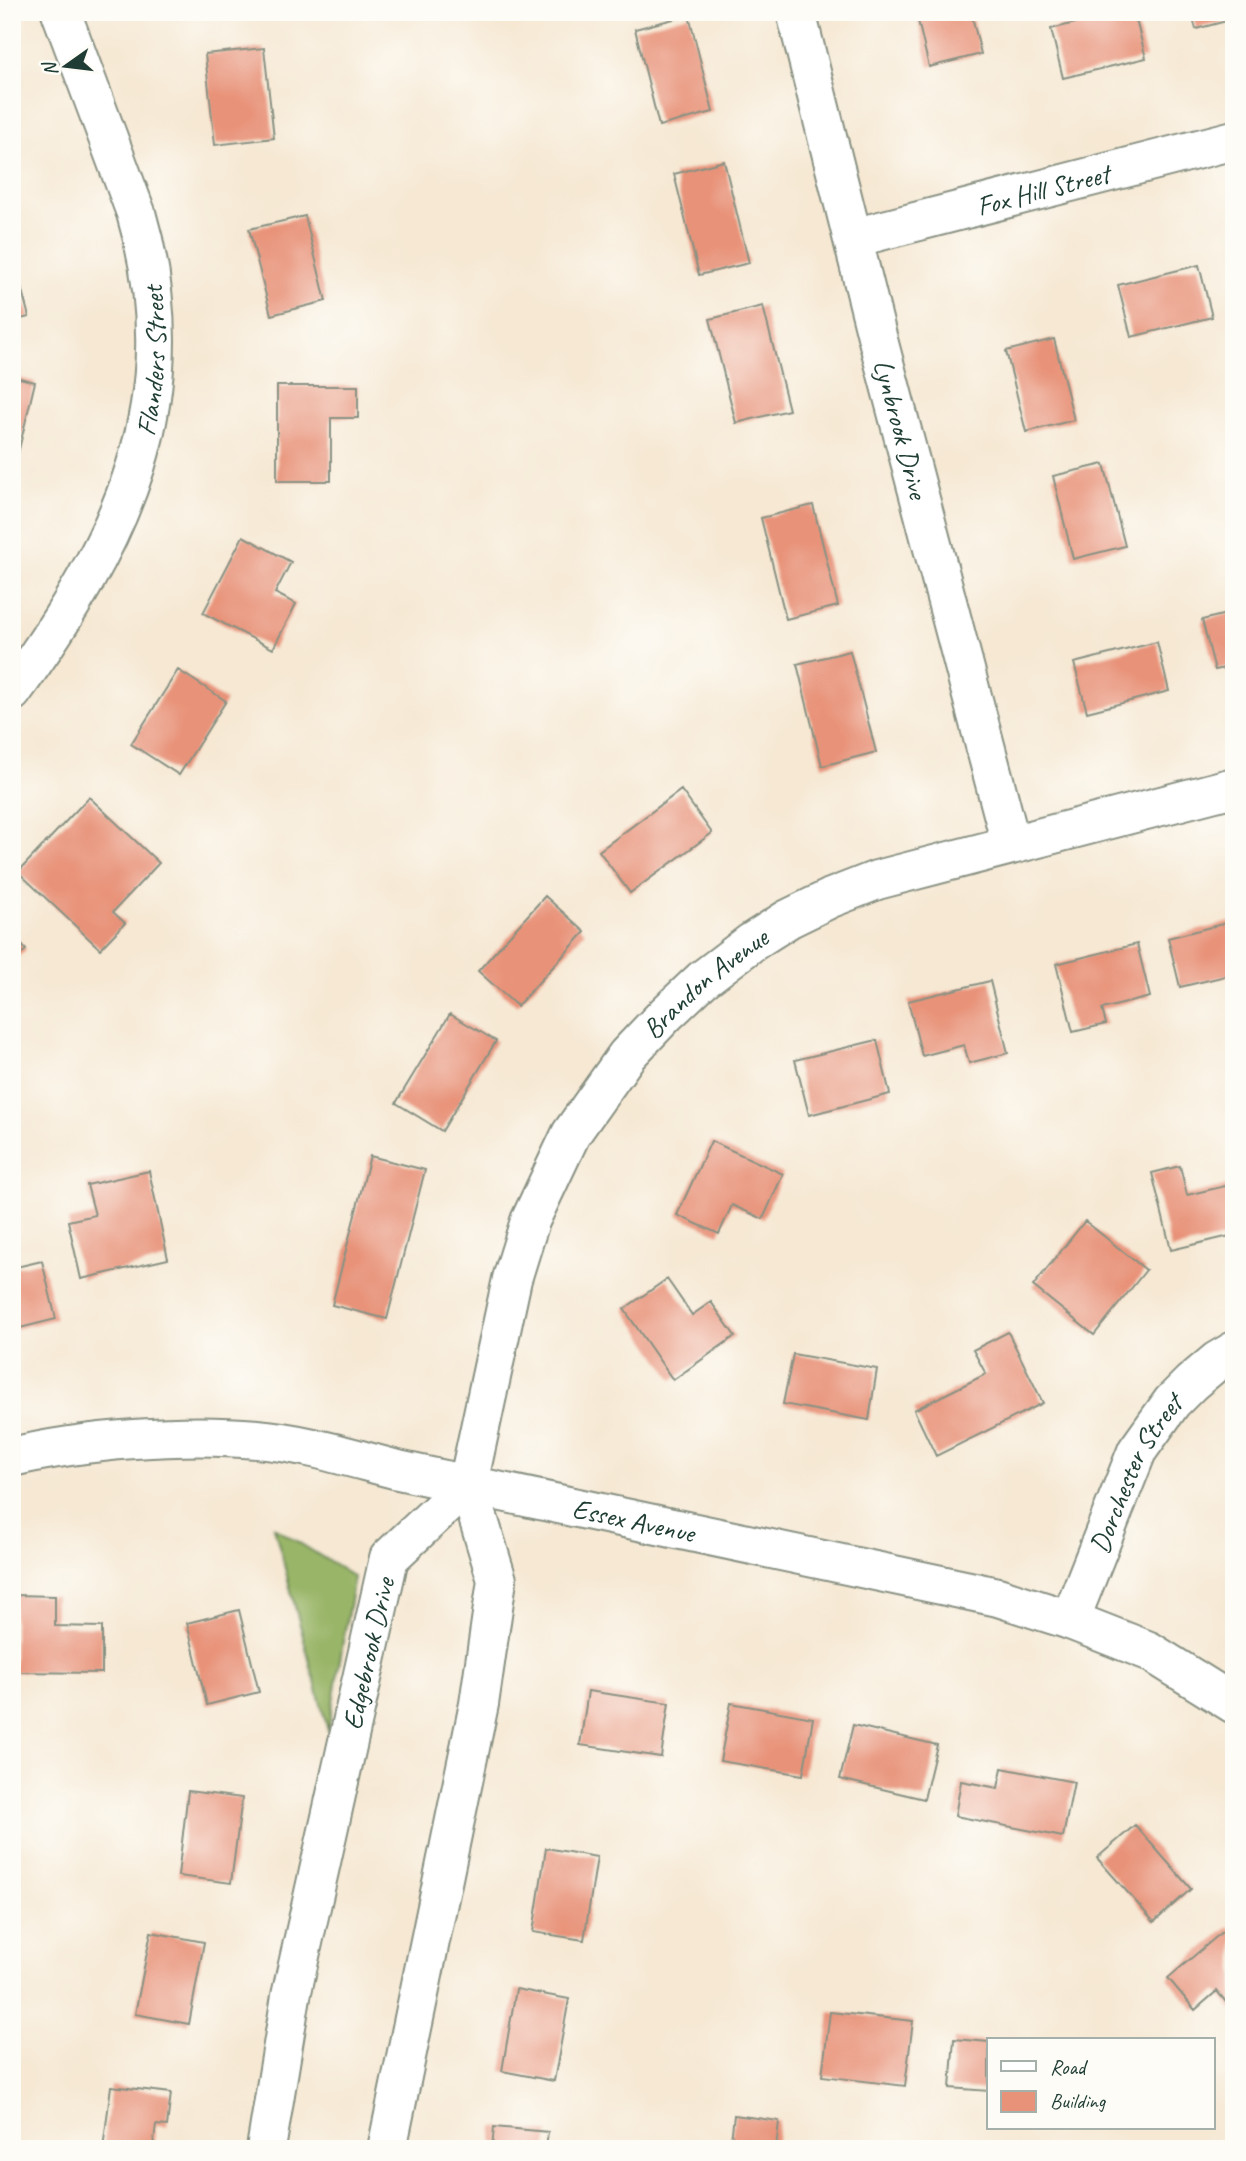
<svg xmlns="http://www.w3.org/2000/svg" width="1246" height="2161" viewBox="0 0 1246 2161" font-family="Caveat,sans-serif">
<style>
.forest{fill:#99b567;stroke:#5c794e;stroke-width:2}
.building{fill:#e89379}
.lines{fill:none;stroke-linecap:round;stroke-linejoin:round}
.minor-casing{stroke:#8a9284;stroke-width:42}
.minor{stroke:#fff;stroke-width:38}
.labels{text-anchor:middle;stroke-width:7;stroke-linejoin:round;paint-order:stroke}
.street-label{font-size:28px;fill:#1f3d34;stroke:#fdfcf7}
</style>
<rect width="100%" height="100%" fill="#fdfcf7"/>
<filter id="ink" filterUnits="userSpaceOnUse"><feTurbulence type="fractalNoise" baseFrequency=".0143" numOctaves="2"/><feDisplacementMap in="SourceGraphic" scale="14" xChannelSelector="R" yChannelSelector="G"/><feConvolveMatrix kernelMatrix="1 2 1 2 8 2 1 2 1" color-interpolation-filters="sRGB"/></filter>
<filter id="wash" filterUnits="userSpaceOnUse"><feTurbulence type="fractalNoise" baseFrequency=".00686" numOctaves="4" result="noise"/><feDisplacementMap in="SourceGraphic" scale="28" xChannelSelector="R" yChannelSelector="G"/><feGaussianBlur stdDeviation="1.57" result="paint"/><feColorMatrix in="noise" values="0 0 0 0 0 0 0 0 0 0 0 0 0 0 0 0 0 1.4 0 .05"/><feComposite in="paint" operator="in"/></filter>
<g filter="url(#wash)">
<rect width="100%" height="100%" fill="#f6e8d3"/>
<path class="forest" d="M274,1527L354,1577L328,1731Z"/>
<g id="blocks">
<path class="building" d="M916,12H971L981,54L929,67Z
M1120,12H1134L1146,58L1063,78L1051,29Z
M1191,12H1234V19L1196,29Z
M689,15L713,112L659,126L635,29Z
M264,48L274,138L215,145L205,54Z
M724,161L749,263L699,275L674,174Z
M305,216L326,301L271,315L249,229Z
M12,252L29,317L12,321Z
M1199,265L1212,317L1131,337L1118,285Z
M763,306L789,410L736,423L710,319Z
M1054,339L1074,420L1026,432L1006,351Z
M12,376L35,382L15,466L12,465Z
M277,386H358V418H331V481H277Z
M1104,464L1125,546L1073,559L1053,476Z
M813,505L838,606L786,619L761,518Z
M243,536L291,562L275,593L296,604L273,649L203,613Z
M1234,612V666L1215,670L1202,620Z
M1157,642L1169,691L1087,712L1074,663Z
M850,651L876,752L822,766L797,664Z
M178,670L226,701L179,775L131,744Z
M681,790L712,833L630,893L599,851Z
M89,797L159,863L113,912L125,923L100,949L18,872Z
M545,896L585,932L517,1006L478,971Z
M1234,921V974L1180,987L1168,938Z
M12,933L26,950L12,962Z
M1137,944L1150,997L1102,1009L1106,1024L1073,1032L1056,964Z
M990,981L1008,1053L969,1063L964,1045L922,1056L908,1001Z
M450,1014L496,1041L442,1131L396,1103Z
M877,1040L890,1094L809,1115L795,1060Z
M711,1141L783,1174L763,1219L732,1205L719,1234L677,1215Z
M370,1156L425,1170L387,1319L332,1305Z
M1180,1166L1187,1195L1234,1184V1235L1171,1250L1152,1173Z
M149,1171L168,1259L81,1279L68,1221L95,1215L87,1185Z
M1085,1221L1146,1270L1094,1335L1033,1286Z
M42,1261L56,1319L12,1330V1268Z
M667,1279L692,1315L711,1302L735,1336L673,1380L624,1309Z
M1008,1332L1043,1403L936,1456L914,1410L986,1374L973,1350Z
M793,1354L877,1369L869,1420L783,1404Z
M14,1595L55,1596V1626L102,1627V1673L14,1672Z
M239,1610L259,1692L207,1705L187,1623Z
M588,1691L669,1703L661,1757L580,1745Z
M731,1703L813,1718L803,1775L720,1761Z
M853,1725L937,1745L924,1799L840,1779Z
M1002,1768L1074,1782L1063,1837L955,1816L961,1781L998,1788Z
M188,1791L242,1798L231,1883L178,1876Z
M1135,1825L1191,1889L1154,1922L1097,1858Z
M546,1848L597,1857L584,1940L533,1932Z
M1229,1926L1234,1931V2012L1217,1991L1195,2010L1168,1978Z
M151,1932L204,1942L189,2024L135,2014Z
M516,1989L569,1999L554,2081L502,2071Z
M830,2012L913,2021L905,2086L822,2076Z
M954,2039L989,2042V2091L950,2088Z
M111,2086L171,2093L167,2126L156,2125L153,2149H103Z
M734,2115L779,2121L776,2149H730Z
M494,2127L548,2132L546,2149H492Z
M1114,2145V2149H1068V2146Z"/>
</g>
</g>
<g filter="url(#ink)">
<use href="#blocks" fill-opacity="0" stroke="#8a9284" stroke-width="2"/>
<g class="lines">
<defs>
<g id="minor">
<path id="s1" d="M796,12L877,336L1011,844"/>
<path id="s2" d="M853,238L1234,140"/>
<path id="s3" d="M12,692C121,542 191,400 136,213L61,12"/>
<path id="s4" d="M12,1457C84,1440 183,1432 257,1439C305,1443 351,1458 398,1470L998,1597L1070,1620L1149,1651L1234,1704"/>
<path id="s5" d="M1070,1620L1137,1451L1172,1402L1191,1383L1217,1361L1234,1351"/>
<path id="s6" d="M266,2149L291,1996L389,1558L468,1484"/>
<path id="s7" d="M387,2149L479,1704L497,1580L468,1484L512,1279L530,1221L571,1134L627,1055L666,1014L702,980L752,942L788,919L831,898L877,880L1234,787"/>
</g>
</defs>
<use href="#minor" class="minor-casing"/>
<use href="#minor" class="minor"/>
</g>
</g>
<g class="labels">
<g class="street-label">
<text dy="10" stroke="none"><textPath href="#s2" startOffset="196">Fox Hill Street</textPath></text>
<text dy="10" stroke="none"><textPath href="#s3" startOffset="366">Flanders Street</textPath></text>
<text dy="10" stroke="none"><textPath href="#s1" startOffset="430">Lynbrook Drive</textPath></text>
<text dy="10" stroke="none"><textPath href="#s7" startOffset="1250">Brandon Avenue</textPath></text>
<text dy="10" stroke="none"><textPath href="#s5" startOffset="161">Dorchester Street</textPath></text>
<text dy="10" stroke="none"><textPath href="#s4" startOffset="632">Essex Avenue</textPath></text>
<text dy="10" stroke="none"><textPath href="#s6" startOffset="506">Edgebrook Drive</textPath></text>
</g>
</g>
<rect width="1246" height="2161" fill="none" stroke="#fdfcf7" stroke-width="42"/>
<rect x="987" y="2038" width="228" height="91" fill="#fdfcf7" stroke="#a4b0a9" stroke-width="2"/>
<rect x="1001" y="2061" width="35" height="10" fill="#ffffff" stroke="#a4b0a9" stroke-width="2"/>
<text x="1050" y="2074" font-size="21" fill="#1f3d34">Road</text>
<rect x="1001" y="2091" width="35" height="21" fill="#e89379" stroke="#a4b0a9" stroke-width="2"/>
<text x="1050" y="2108" font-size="21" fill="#1f3d34">Building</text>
<g transform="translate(66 66) rotate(256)" stroke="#fdfcf7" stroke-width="5" paint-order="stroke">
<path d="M0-5L12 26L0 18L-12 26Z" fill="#1f3d34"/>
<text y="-10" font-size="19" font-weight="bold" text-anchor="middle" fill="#1f3d34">N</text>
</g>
</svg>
